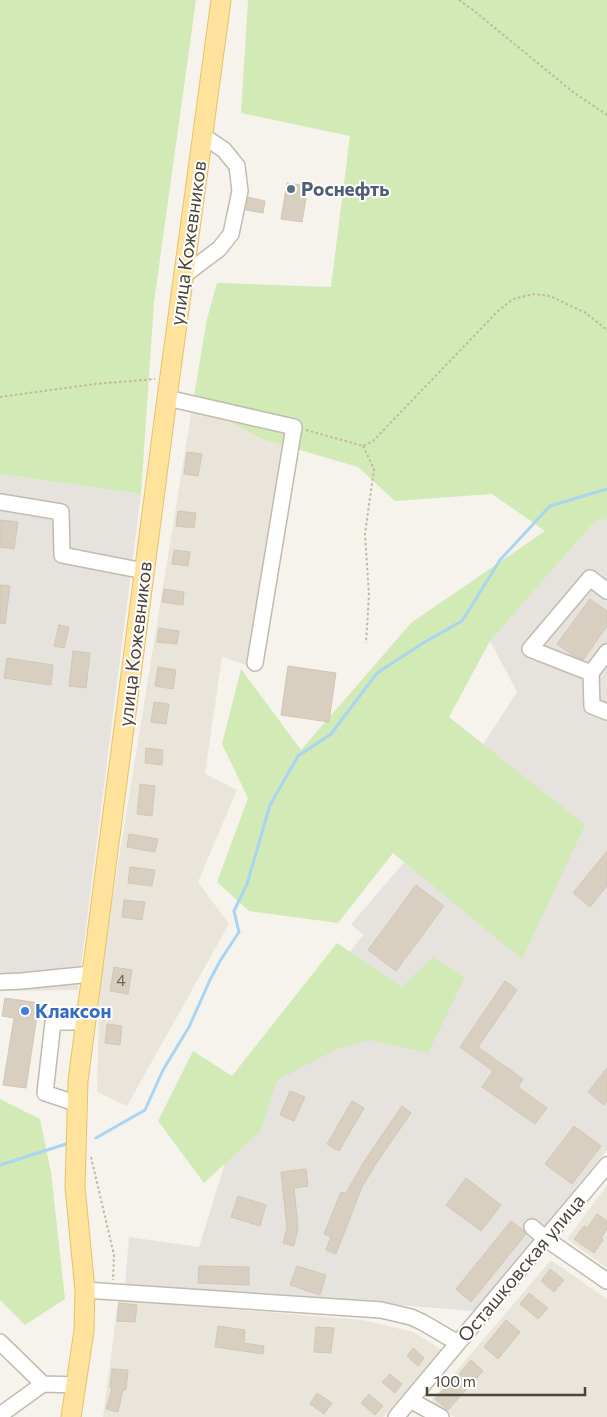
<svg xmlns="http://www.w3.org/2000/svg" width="607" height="1417" viewBox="0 0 607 1417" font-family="Commissioner,sans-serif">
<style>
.residential{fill:#eae5da}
.industrial{fill:#e6e2dd}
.green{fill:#d2eab5}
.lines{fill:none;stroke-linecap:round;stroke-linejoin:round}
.stream{stroke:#a9d4f2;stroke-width:3}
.building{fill:#d8cfc1;stroke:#d3c7b4}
.minor-casing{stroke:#c2bbae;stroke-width:18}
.major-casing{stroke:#e6c16a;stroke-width:21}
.path{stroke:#c4b79f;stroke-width:2;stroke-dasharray:2.5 2.5;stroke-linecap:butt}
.minor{stroke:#fff;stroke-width:15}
.major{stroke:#ffe39c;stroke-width:19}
.service-dot{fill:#5c6f8a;stroke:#fff;stroke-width:2}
.shop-dot{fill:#3f7fe0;stroke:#fff;stroke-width:2}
.labels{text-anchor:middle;stroke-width:4;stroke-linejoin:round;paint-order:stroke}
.number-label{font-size:16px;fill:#6e675b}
.service-label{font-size:19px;font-weight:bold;fill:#4e5e75;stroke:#fff;text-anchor:start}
.street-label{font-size:19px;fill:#4b4439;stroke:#fff}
.shop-label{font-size:19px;font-weight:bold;fill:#366cbe;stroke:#fff;text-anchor:start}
</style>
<rect width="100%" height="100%" fill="#f6f3ec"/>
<path class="residential" d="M193,402L262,439L286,446L249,666L222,657L205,774L237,790L198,882L229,924L127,1106L97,1092L100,975Z
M607,1185V1268L567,1239Z
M551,1260L607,1299V1417H455L430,1402Z
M118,1300L363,1320L413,1332L442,1350L383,1417H103Z"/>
<path class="industrial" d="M0,474L141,494L78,990L0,991Z
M597,519L607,520V1150L475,1311L125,1284L129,1237L199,1247L235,1131L233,1104L363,935L351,924L413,852L517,692L490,641Z"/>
<path class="green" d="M0,0H196L154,302L141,494L0,474Z
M248,0H607V520L597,519L490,641L449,717L585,825L522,959L393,853L338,923L249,911L217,882L248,798L222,744L241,669L301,750L411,623L545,531L492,494L395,501L358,467L262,439L193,402L207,319L217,283L331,287L350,136L241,113Z
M337,943L402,987L433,957L465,977L428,1053L370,1040L337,1049L277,1080L261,1130L204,1183L158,1121L193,1051L232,1076Z
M0,1099L40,1119L51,1172L65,1299L25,1325L0,1300Z"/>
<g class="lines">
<path class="stream" d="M96,1138L145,1110L163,1070L189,1027L210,980L220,961L239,932L234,911L247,884L270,805L298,756L331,734L377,673L423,643L462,621L500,560L550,506L607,489
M0,1165L66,1144"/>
</g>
<path class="building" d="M287,183L308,186L302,222L281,219Z
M248,197L265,201L263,213L246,210Z
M187,452L202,454L198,476L184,474Z
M178,511L196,513L194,528L176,526Z
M0,520L18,522L14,549L0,547Z
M174,550L190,552L188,566L172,564Z
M0,585L10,586L5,624L0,623Z
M164,589L184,592L183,605L162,602Z
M590,599L607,611V626L583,660L574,656L557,644Z
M59,625L69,627L64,648L54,646Z
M159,628L179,631L177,644L157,642Z
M73,651L90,653L86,688L69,686Z
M7,658L53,665L51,685L4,678Z
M288,666L336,673L329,722L281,715Z
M158,667L176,670L173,689L155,686Z
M154,702L169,704L166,724L151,722Z
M146,748L163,750L162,765L145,763Z
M140,784L155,786L152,816L137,814Z
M129,834L158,839L155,852L127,847Z
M607,851V886L590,907L573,893Z
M130,867L155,870L152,886L128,883Z
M416,885L444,906L396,971L368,950Z
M124,900L145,902L142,920L122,917Z
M114,967L132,970L128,994L110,991Z
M505,981L517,990L478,1047L523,1079L518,1087L547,1108L535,1124L482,1087L493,1071L460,1047Z
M5,998L39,1003L26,1088L3,1085L14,1018L2,1016Z
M107,1024L122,1026L120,1045L105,1043Z
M607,1068V1101L604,1105L588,1092Z
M290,1091L305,1097L294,1121L280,1115Z
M352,1101L364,1108L339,1151L327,1144Z
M402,1106L411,1113L375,1165L362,1187L336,1254L326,1250L331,1237L324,1234L341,1192L346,1193L365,1160Z
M574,1126L601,1146L572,1184L545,1164Z
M306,1169L308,1186L294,1188L298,1227L294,1246L283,1243L287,1228L281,1172Z
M466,1178L501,1205L481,1231L446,1205Z
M238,1196L266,1205L260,1226L231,1217Z
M597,1214L607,1221V1229L601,1238L603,1240L594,1253L574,1239L584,1226L587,1228Z
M511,1221L523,1230L526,1234L471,1302L456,1289Z
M199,1266L249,1267V1285L198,1283Z
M297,1266L326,1275L320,1295L290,1285Z
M550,1269L564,1280L554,1292L541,1281Z
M529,1293L548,1308L538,1319L520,1304Z
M119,1303L137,1305L135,1322L117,1321Z
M506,1320L520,1332L498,1359L484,1347Z
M218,1326L245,1330L244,1343L264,1346L263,1354L215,1347Z
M316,1327L334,1328L331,1353L314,1352Z
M413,1348L424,1358L418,1366L407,1356Z
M471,1360L483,1371L448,1410L435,1399L447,1385L449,1386Z
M112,1369L128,1370L126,1390H123L118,1412L106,1409L112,1389L110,1388Z
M390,1374L402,1384L395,1393L382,1382Z
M317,1393L332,1403L324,1414L310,1404Z
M369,1394L383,1406L375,1415L361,1403Z"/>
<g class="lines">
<defs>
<path id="minor" d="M183,276L219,249L231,234L240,191L237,166L224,150L202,135
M167,398L294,427L255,663
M0,502L61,512L62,555L144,571
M607,652L591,673L592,706L607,712
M591,673L530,649L590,578L607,591
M0,982L22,981L91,974
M78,1104L45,1093L53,1022H86
M532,1227L546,1239L607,1281
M85,1290L381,1310L411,1317L422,1322L458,1343
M0,1342L43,1384
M410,1400L441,1417
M0,1415L43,1384L76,1385
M396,1417L607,1165"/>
<path id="major" d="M71,1417L84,1331L85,1290L75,1187L78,1081L167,398L221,0"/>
</defs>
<use href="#minor" class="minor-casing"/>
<use href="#major" class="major-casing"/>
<path class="path" d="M459,0L473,10L573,92L607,115
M0,397L95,384L155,379
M306,430L363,446L373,441L497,312L513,299L534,294L550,296L586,313L607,330
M363,446L374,469L365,534L369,595L366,643
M91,1157L114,1255L113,1280"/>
<use href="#minor" class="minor"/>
<use href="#major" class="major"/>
</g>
<circle class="service-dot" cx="291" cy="189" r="5"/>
<circle class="shop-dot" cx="25" cy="1011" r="5"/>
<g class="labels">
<g class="number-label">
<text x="121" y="986">4</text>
</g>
<g class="service-label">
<text x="301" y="196">Роснефть</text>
</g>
<g class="street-label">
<text transform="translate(188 243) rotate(-82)" y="7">улица Кожевников</text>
<text transform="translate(135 644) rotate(-83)" y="7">улица Кожевников</text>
<text transform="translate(521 1268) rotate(-50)" y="7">Осташковская улица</text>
</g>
<g class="shop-label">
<text x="35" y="1018">Клаксон</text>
</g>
</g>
<path d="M427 1387v8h158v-8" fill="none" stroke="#4b4439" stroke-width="2.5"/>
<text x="434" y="1387" font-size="15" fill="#4b4439" stroke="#ffffff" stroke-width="4" paint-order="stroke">100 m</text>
</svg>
